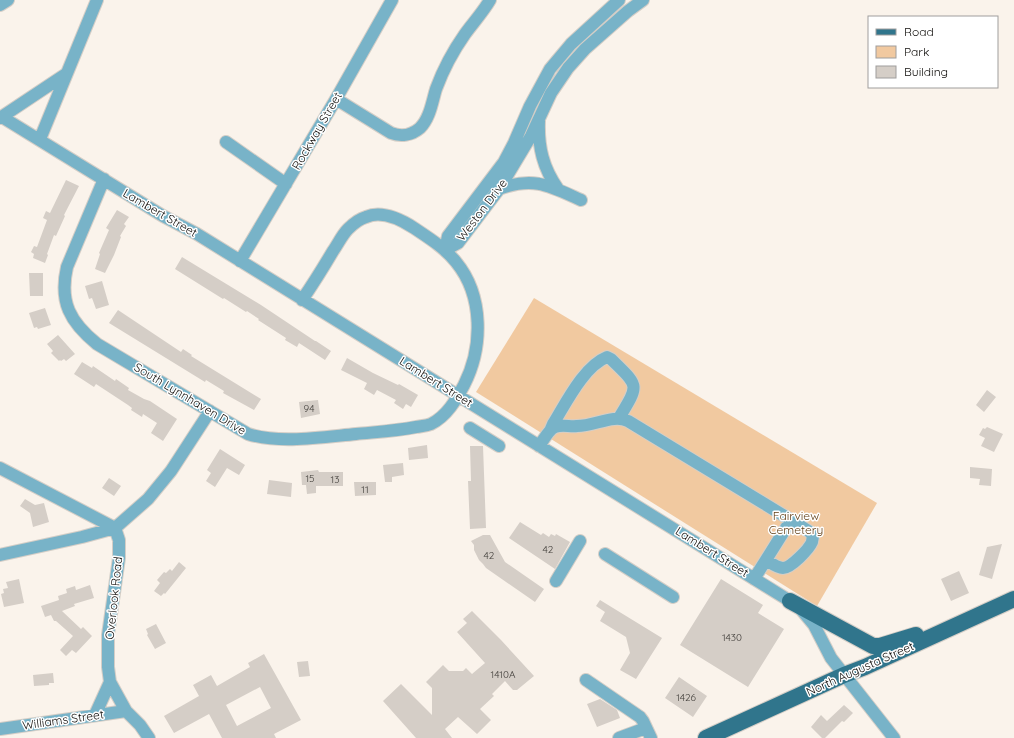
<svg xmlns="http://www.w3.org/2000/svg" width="1014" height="738" viewBox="0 0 1014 738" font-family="Quicksand,sans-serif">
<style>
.green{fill:#f1c9a0}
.building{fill:#d5cec7;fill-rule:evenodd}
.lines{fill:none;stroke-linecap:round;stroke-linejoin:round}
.minor-casing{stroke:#d4cec7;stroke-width:14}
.major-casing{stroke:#d4cec7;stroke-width:18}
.minor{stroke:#78b3c8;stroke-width:12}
.major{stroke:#30758c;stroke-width:16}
.labels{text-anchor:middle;stroke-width:3;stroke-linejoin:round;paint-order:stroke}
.number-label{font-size:10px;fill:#403d39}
.street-label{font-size:12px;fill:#0f0d0a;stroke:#fff}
.park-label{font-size:12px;fill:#603e15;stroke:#fff}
</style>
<rect width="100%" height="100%" fill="#faf3eb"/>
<path class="green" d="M534,298L877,503L817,606L476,392Z"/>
<path class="building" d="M66,180L79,186L64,215L65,216L56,236L54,235L47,254L48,255L45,263L33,258L34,254L31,252L34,246L37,247L47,220L43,218L46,211L50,213Z
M117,210L129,217L124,224L126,226L120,236L121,237L114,255L105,273L95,269L100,254L99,253L109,230L106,228Z
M182,257L261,305L315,341H316L331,351L325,360L299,343L297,347L285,340L286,338L258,320L259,319L247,311L246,312L224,298L223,299L175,269Z
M29,273H43V296H30Z
M102,281L109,305L96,309L92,298L89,299L85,286Z
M45,308L51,325L38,329L37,327L34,328L29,313Z
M118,310L181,352L183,349L192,355L191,356L261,399L254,410L223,393L224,391L206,380L205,382L109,323Z
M58,335L75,354L66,361L64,359L61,361L60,360L59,361L51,353L53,351L47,344Z
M347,358L373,373L398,385L399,384L418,395L411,407L406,404L403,409L394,403L396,400L377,390L374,395L364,389L367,383L341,370Z
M82,362L92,368L93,366L115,381L116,379L129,388L128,390L144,399L150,401L177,419L163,441L151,433L157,423L143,414L142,417L131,410L132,408L128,405L96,384L94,387L74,374Z
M987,390L996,397L984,412L976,405Z
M318,400L320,414L301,418L299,402Z
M987,427L1003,434L994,452L981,446L985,438L979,435L983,428L985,429Z
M427,445L428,458L409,460L408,448Z
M470,446H483L486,528L470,529L468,481H471Z
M220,449L245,465L239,475L227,468L215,487L206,481L211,473L207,470Z
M403,463L404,475L392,477V482H385L383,465Z
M970,467L992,469L991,486L979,485L980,479L970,478Z
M318,470L319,472H343V486H316V493L307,494L306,485H302L301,472Z
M109,478L121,486L114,496L102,488Z
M269,480L292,483L291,497L267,494Z
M354,482H376V495L355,496Z
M25,499L35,505L44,503L49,522L33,527L30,513L20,506Z
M520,522L541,535L543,533L549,537L551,534L555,536L556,534L570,542L555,569L509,538Z
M483,535H490L505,562L544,589L535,602L486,568L483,564L479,560L474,550V545L471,541Z
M1002,544L992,579L979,575L987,547Z
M179,562L186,568L165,594L164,593L161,596L154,591L160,583L157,580L164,572L166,573L170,569L172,571Z
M959,571L969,593L951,601L941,579Z
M19,579L24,603L4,607L1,594L4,593L3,589L8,588L6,582Z
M721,579L763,605L758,613L784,629L748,687L680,645Z
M90,585L94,598L74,604L75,606L62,611L81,629L83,627L92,636L76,653L72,650L66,656L60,650L73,636L56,621H54L51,615L45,617L41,606L59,600L58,596L67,593L66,589L75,586L76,590Z
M600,600L662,638L636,679L620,670L630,653L626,637L600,621L605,612L596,606Z
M472,611L501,640L534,676L517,690H513L505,681L492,694L494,696L480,709L491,720L477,734L458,717L445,729L452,738H416L383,701L401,684L432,715V688L426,682L443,665L449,671H463L466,668L472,674L485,663L457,632L467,623L463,619Z
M156,624L166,643L155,649L147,635L148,634L146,629Z
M264,654L301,720L274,734L276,738H222L209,714L174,733L164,716L199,696L193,685L211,675L217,686L250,667L248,663ZM260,687L271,708L237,726L226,705Z
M308,661L310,676L299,677L297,662Z
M53,673L54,683H49V685L34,686L33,675Z
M679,677L707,696L693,717L665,698Z
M600,699L617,710L620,718L597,727L587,704Z
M844,705L853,713L844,722L842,721L825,738H822L811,727L821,715L827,721Z"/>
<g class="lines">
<defs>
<path id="minor" d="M0,5L8,0
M336,99L391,133C401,137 412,135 420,128C430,118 432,102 436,89C443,70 453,51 465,34C473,23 483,12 490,0
M2,117L163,216L197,234L790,601L799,607L814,625L831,658L894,738
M0,118L66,74
M539,121C538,147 543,168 558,189
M40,139L97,0
M226,142L286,184
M104,179L67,267C59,302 70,322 97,344L248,434C279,444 323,437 356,434C376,432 396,431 416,427C421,426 426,426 431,424C447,416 456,400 464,385C483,348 484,296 456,262C445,248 429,238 414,228C400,219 382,210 366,217C359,219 353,224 348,229C342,235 338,244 333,251C323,268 313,284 302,300
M497,187L499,189C534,176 550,186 581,200
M445,250L458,243L499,189L531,136L551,93L568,68L585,49L628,11L643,0
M445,250L448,236L504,162L514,143L530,106L550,69L571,44L619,0
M240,261L336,99L392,0
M470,428L499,446
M550,431L553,424C566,403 584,366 607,357L611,359C639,387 640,383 619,418
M539,446C544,440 548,430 555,427C562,424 570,427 577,426C595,426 613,414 628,421L791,520L810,532L813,536C813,537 812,541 812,542C809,549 791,568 783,568C777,568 771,563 766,560
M0,468L115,528L119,540V558L108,635V667L110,682L126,711L140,725L149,738
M605,554L673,597
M0,555L82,537L115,528L148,499L171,471L210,411
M754,579L791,520
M556,581L580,541
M586,680L640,717L643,721L651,738
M95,715L110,682
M0,729L126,711
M619,738L646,728"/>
<path id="major" d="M790,601L873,646H880L916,635
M706,738L844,675L865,667L1014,599"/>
</defs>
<use href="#minor" class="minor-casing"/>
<use href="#major" class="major-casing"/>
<use href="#minor" class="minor"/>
<use href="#major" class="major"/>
</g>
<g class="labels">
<g class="number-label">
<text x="309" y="412">94</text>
<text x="310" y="482">15</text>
<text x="335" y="483">13</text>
<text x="365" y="493">11</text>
<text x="548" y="553">42</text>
<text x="489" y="559">42</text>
<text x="732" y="641">1430</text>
<text x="503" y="678">1410A</text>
<text x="686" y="701">1426</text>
</g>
<g class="street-label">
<text transform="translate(317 131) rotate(-60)" y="4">Rockway Street</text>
<text transform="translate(482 210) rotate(-53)" y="4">Weston Drive</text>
<text transform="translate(160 213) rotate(30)" y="4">Lambert Street</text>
<text transform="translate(436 382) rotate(32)" y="4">Lambert Street</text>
<text transform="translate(190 399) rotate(31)" y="4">South Lynnhaven Drive</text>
<text transform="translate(712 552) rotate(32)" y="4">Lambert Street</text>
<text transform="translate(114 598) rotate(-84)" y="4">Overlook Road</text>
<text transform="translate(860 669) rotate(-24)" y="4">North Augusta Street</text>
<text transform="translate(63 720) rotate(-8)" y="4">Williams Street</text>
</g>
<g class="park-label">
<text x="796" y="520">Fairview<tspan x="796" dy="14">Cemetery</tspan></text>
</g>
</g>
<rect x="868" y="16" width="130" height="72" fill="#ffffff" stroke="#9f9e9d"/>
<rect x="876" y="29" width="20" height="6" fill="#30758c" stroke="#9f9e9d"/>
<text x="904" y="36" font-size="12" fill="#0f0d0a">Road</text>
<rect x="876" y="46" width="20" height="12" fill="#f1c9a0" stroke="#9f9e9d"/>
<text x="904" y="56" font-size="12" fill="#0f0d0a">Park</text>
<rect x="876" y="66" width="20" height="12" fill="#d5cec7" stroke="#9f9e9d"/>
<text x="904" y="76" font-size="12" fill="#0f0d0a">Building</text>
</svg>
